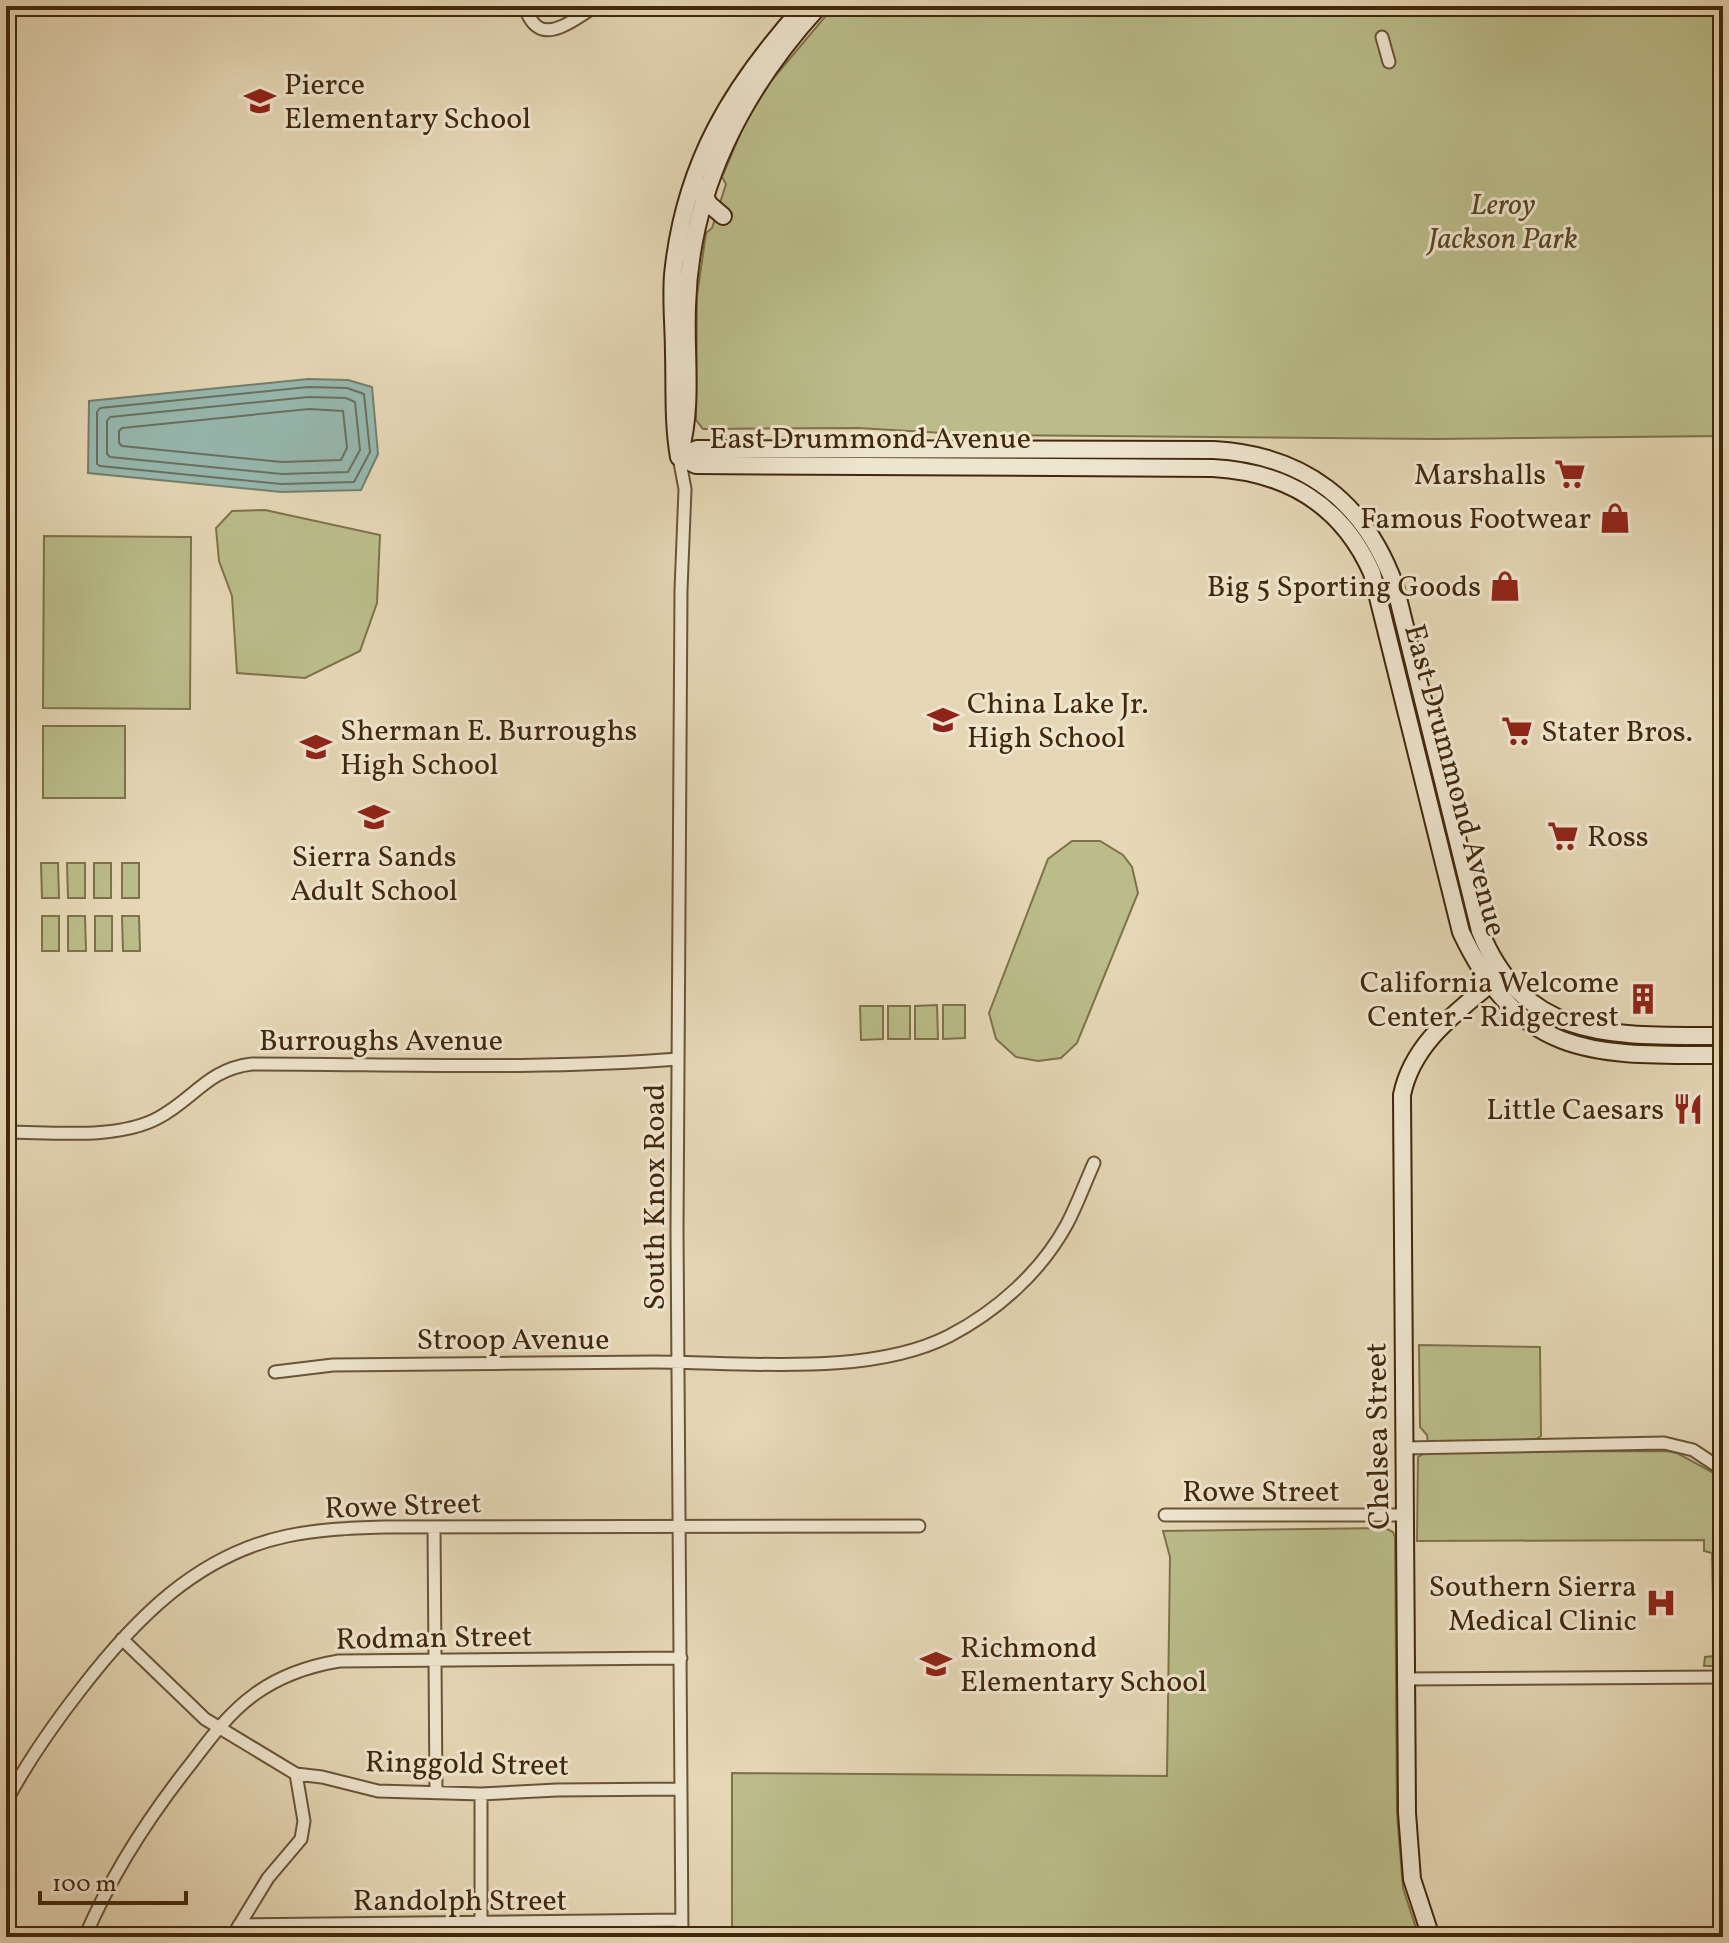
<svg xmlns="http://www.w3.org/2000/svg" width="1729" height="1943" viewBox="0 0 1729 1943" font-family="Vollkorn,serif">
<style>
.green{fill:#babd8a;stroke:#7e724a;stroke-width:2}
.water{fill:#96b9b0;stroke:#747f6e;stroke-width:2}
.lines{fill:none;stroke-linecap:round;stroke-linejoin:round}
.shore{stroke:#6c705e;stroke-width:2}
.street-casing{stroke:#6a5436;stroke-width:15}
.secondary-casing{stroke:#41280b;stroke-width:20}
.street{stroke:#eee5cf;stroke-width:11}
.secondary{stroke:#eee5cf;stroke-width:16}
.labels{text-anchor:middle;stroke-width:6;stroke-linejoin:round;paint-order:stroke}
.poi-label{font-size:30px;fill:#41280b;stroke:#eee5cf;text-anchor:start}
.park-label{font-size:30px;font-style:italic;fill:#594624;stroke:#eee5cf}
.street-label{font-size:30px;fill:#41280b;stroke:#eee5cf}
</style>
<rect width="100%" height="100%" fill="#e5d7b5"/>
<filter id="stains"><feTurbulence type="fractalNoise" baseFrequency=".0025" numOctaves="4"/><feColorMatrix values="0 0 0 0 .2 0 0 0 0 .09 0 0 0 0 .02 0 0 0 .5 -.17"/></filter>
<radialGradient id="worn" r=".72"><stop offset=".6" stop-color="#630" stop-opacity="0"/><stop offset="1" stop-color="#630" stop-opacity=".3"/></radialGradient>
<path class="green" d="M834,6H1723V436L1435,439L977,435L858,428L703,429L696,420L697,296L706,233L712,228L726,184L722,177L744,125L771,81Z
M265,510L380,535L377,603L360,651L305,678L237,673L232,596L219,561L216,528L232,511Z
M44,536L191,537L190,709L43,708Z
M43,726H125V798H43Z
M1072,841H1100L1123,855L1132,867L1138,893L1077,1043L1061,1058L1038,1061L1016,1057L996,1039L989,1013L1048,859Z
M41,863H58L59,898H42Z
M67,863H85V898H68Z
M94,863H111V898H94Z
M122,863H139V898H122Z
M42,916H59V951H42Z
M68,916H85L86,951H68Z
M95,916H112V951H95Z
M122,916H139L140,951H123Z
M937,1005L938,1039H915V1006Z
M943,1005H965V1038L943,1039Z
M860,1006H883V1039L861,1040Z
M888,1006H910V1039H888Z
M1419,1345L1540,1347L1541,1436L1529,1444L1428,1443L1427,1435L1420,1427Z
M1666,1451L1677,1453L1723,1478V1666H1704L1705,1657L1714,1656L1712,1553L1704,1551V1540L1417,1541L1418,1457L1427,1452Z
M1385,1528L1393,1532L1395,1537L1397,1813L1403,1888L1419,1937H732V1773L1167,1776L1170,1557L1163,1531Z"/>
<path class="water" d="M308,379L348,380L372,387L378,454L361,490L281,492L88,473L89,401Z"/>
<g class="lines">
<path class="shore" d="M308,387L347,388L364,394L370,452L354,482L281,484L100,466L97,464V412L100,408Z
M309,397L346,398L355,402L360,450L348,472L282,474L110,457L107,454V421L110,417Z
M309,409L343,411L347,448L341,460L282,462L122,446L119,443V431L122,428Z"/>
<defs>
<path id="street" d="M524,6C527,13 531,23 538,27C554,38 582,14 596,6
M1382,37L1389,62
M679,457L685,489L681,590L677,1230L682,1937
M6,1132C52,1132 117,1140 158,1118C194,1099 208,1069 252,1064C394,1064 537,1070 678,1059
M275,1372L333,1365C440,1364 548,1363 655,1362C744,1362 869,1377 949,1336C997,1311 1041,1272 1067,1224C1077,1205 1085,1183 1094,1163
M1405,1448L1664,1443L1693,1450L1723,1470
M1165,1515H1406
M434,1527L436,1791
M122,1639L205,1719L296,1774L322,1777L378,1791L481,1794L557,1790L680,1789
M1406,1679L1723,1677
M481,1794V1923
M6,1802C27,1762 53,1725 81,1689C135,1619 197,1555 287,1536C320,1529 352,1528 385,1527L919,1526
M239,1925L681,1920
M85,1937C112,1873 150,1815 193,1761C211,1737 230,1712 255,1694C280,1676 309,1666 339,1661L681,1658
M232,1937L268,1878L301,1839L304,1821L296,1774"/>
<path id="secondary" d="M703,192L709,204L723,216
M680,452C693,405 685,355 687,306C690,191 742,90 819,6
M679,457L696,465L1213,468C1286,472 1342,505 1372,573L1461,932C1522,1061 1596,1055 1723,1055
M679,457L697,449L1214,450C1304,455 1365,502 1395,586L1480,931C1526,1045 1620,1035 1723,1036
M679,457C673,423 675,389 674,354C674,327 671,302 673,275C684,164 732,86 804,6
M1431,1937L1412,1879L1407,1813L1402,1095C1412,1045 1453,1015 1490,984"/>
</defs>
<use href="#street" class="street-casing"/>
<use href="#secondary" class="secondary-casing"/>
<use href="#street" class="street"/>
<use href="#secondary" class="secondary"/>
</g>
<defs>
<symbol id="school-bare" viewBox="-9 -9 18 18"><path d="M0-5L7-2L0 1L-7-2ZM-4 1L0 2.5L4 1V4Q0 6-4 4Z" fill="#8f2418" stroke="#eee5cf" stroke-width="2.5" paint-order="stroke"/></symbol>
<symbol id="supermarket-bare" viewBox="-9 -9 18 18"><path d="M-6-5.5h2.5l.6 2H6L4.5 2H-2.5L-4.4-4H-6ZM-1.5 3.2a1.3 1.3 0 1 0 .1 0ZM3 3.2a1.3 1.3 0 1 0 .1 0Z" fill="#8f2418" stroke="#eee5cf" stroke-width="2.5" paint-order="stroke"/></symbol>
<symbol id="shop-bare" viewBox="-9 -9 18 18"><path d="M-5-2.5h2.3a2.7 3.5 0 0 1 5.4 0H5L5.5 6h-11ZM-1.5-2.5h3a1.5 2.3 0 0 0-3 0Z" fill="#8f2418" stroke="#eee5cf" stroke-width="2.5" paint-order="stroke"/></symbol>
<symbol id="building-bare" viewBox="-9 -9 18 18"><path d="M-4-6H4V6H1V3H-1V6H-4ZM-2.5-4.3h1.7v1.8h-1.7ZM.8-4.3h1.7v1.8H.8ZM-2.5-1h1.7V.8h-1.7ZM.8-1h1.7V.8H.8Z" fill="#8f2418" stroke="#eee5cf" stroke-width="2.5" paint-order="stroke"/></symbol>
<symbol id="restaurant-bare" viewBox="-9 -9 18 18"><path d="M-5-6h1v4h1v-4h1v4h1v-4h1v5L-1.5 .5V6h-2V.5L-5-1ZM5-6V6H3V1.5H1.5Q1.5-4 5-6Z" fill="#8f2418" stroke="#eee5cf" stroke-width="2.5" paint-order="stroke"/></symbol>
<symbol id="hospital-bare" viewBox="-9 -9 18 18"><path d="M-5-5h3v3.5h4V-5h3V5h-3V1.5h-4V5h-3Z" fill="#8f2418" stroke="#eee5cf" stroke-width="2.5" paint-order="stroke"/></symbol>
</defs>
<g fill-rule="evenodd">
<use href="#school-bare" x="238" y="79" width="44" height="44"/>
<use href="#supermarket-bare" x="1548" y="452" width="44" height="44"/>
<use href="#shop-bare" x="1593" y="496" width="44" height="44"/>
<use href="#shop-bare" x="1483" y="564" width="44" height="44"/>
<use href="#school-bare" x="921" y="698" width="44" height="44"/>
<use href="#supermarket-bare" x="1495" y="709" width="44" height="44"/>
<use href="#school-bare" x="294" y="725" width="44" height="44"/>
<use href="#school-bare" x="352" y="795" width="44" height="44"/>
<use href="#supermarket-bare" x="1541" y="814" width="44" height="44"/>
<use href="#building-bare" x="1621" y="977" width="44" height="44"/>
<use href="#restaurant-bare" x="1666" y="1087" width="44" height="44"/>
<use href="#hospital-bare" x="1639" y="1581" width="44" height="44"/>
<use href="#school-bare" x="914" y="1642" width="44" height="44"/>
</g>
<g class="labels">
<g class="poi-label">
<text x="284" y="94">Pierce<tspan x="284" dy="34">Elementary School</tspan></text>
<text x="1546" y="484" text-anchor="end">Marshalls</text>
<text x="1591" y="528" text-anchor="end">Famous Footwear</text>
<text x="1481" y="596" text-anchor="end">Big 5 Sporting Goods</text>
<text x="967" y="713">China Lake Jr.<tspan x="967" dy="34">High School</tspan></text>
<text x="340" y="740">Sherman E. Burroughs<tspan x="340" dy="34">High School</tspan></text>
<text x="1541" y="741">Stater Bros.</text>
<text x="1587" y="846">Ross</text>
<text x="374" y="866" text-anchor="middle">Sierra Sands<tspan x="374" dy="34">Adult School</tspan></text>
<text x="1619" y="992" text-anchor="end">California Welcome<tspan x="1619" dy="34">Center - Ridgecrest</tspan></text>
<text x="1664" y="1119" text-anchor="end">Little Caesars</text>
<text x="1637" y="1596" text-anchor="end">Southern Sierra<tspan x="1637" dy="34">Medical Clinic</tspan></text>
<text x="960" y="1657">Richmond<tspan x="960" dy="34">Elementary School</tspan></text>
</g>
<g class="park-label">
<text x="1503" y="214">Leroy<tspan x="1503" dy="34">Jackson Park</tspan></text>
</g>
<g class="street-label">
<text x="870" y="448">East Drummond Avenue</text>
<text transform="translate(1456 780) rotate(75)" y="10">East Drummond Avenue</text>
<text x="381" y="1050">Burroughs Avenue</text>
<text transform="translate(654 1197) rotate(-90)" y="10">South Knox Road</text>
<text x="513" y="1349">Stroop Avenue</text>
<text transform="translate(1377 1436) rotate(-91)" y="10">Chelsea Street</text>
<text x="1261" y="1501">Rowe Street</text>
<text transform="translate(403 1505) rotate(-2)" y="10">Rowe Street</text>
<text transform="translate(434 1637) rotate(-1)" y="10">Rodman Street</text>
<text transform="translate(467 1763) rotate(1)" y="10">Ringgold Street</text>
<text x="460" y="1910">Randolph Street</text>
</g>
</g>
<rect width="1729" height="1943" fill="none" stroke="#e5d7b5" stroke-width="32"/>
<rect x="8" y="8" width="1713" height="1927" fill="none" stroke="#41280b" stroke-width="4"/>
<rect x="16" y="16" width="1697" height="1911" fill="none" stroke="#41280b" stroke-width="2"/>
<path d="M40 1891v12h146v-12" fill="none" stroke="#41280b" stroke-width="4"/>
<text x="52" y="1891" font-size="24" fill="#41280b" stroke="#eee5cf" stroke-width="6" paint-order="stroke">100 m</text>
<rect width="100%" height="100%" filter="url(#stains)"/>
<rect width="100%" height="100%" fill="url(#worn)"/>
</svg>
